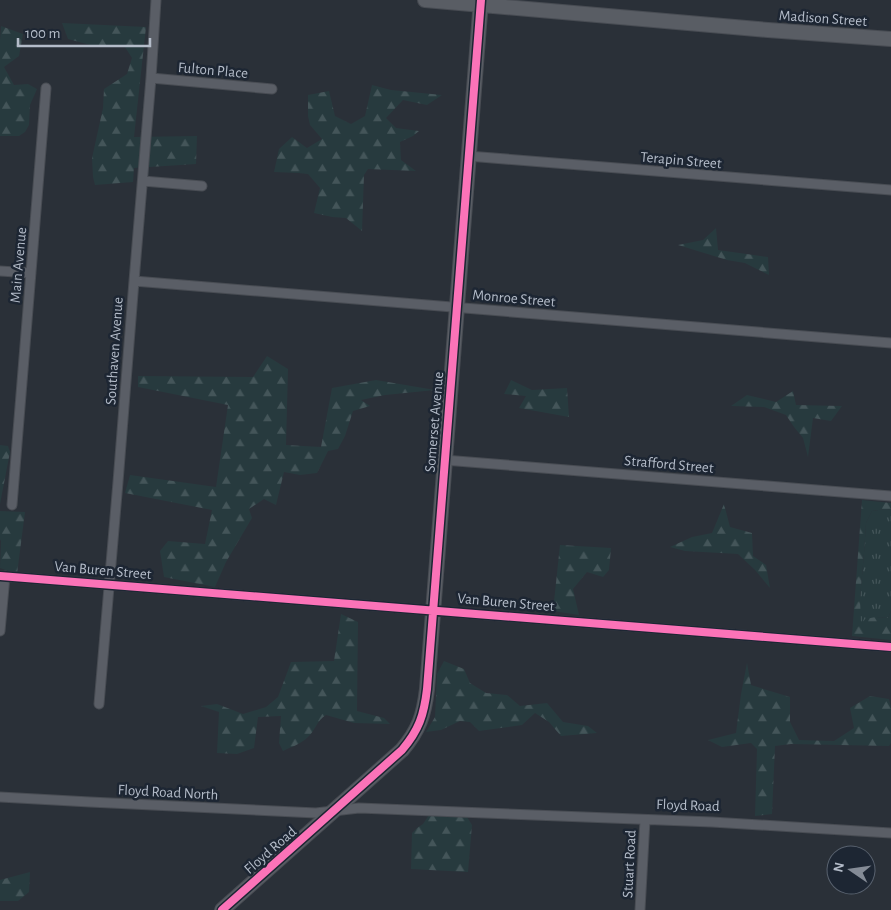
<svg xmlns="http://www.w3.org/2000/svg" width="891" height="910" viewBox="0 0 891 910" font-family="'Alegreya Sans',sans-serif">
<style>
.grass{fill:url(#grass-tufts)}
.forest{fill:url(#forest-firs)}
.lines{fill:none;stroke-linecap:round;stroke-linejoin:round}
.street-casing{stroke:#484c53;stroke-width:11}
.secondary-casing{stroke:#484c53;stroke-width:16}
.street{stroke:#5a5e66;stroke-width:9}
.secondary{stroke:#595d64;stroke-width:14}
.cycleway-casing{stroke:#1d2633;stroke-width:11}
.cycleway{stroke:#fb73b8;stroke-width:8}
.labels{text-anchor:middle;stroke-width:5;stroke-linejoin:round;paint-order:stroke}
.street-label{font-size:15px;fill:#b4bcc9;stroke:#1d2633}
</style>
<defs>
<pattern id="grass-tufts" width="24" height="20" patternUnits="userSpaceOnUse" patternTransform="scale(1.25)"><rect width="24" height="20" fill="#273a3e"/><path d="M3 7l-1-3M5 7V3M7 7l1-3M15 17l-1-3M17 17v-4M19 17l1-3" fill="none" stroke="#445559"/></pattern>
<pattern id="forest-firs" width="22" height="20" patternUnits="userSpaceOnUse" patternTransform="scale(1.25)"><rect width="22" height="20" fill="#273a3e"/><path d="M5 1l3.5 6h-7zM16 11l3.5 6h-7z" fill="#445559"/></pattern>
</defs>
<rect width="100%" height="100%" fill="#2a3038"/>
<path class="grass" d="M885,509L891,510V611L888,618L876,617L860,627V598L864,553L866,523L872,511Z"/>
<path class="forest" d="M62,23L146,27L134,137L197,136L196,164L134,168L133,182L95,185L93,177L92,158L103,108L104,89L127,74L132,58L125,47L94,46L68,39Z
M1,26L23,34L19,56L4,67L14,85L28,84L37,89L30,105L29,125L25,132L19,136H0V40Z
M372,85L391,90L442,95L427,105L403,100L386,118L396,128L419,131L413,136L400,142L401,160L416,171L368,169L364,175L362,231L346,218L332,217L314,213L320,188L308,174L298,173L274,172L279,149L292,137L307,148L322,139L310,125L308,116V95L329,91L335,116L351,124L365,116Z
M716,228L718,250L768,257L769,275L745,263L727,260L678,245L703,240Z
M267,356L288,369L286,445L321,447L332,388L376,380L435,390L385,395L361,400L370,406L353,411L345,436L338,449L328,451L317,473L300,475L284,472L276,505L264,499L249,509L252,518L226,562L215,587L164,577L160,551L168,541L205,544L212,510L125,493L130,475L216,487L228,405L138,387V376L253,377Z
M511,380L532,390L567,388L569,417L519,408L526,396L504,394Z
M793,391L796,405L842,406L831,421L813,418L808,457L803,438L794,427L786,415L764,407L731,406L747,395L776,402Z
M0,445L8,446L10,452L0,504Z
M862,500L891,503V510L885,509L872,511L866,523L864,553L860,598L861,626L865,619L876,617L888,618L891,611V640L852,636Z
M724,504L730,527L752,533L753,556L766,565L770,588L755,570L738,554L685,551L670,547L692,537L712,533Z
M0,511L25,512L17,574L0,568L1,541L0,539Z
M560,545L611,548L609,570L603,577L587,572L573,589L579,615L553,611Z
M341,614L358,622L357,711L384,718L390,724L354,723L326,715C317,720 315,731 308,737C301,744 291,747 283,751L279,743L281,716L258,717L254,748L237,754L217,753L219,712L201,706L217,704L243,714L266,707L278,697L291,662L334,661Z
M444,661L464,669L470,683L486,693L507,695L520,706L547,703L563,722L588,726L597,733L561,736L549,722L535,713L522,725L479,731L470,722L460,721L441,730L426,732L435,717L437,674Z
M747,663L751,685L790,697V722L799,740L834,741L854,728L850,708L870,696L889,699L891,708V743L889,746L791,744L775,746L772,814L755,816L757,749L751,743L722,747L708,740L736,733L741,694Z
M429,815L467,817L472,825L468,872L411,869L412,833L417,828L423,824Z
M30,872L29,892L18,901H0V880Z"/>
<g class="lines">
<defs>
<path id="street" d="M151,78L272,89
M468,156L891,190
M143,181L202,186
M0,271L31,273
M134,281L891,343
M444,460L891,496
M12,505L46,88
M0,576L891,647
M0,631L5,576
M99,704L118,482L134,281L151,78L156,0
M0,797L90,802L316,813L359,808L712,822L891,833
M640,910L645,820"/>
<path id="secondary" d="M425,0L768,30L891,39
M222,910L402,750C419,730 424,715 427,689L481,0"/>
</defs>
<use href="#street" class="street-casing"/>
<use href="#secondary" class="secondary-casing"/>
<use href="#street" class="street"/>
<use href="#secondary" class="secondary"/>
<defs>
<path id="cycleway" d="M0,576L891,647
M222,910L402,750C419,730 424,715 427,689L481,0"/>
</defs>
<use href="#cycleway" class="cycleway-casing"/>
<use href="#cycleway" class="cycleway"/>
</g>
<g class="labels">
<g class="street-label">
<text transform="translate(823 18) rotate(4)" y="5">Madison Street</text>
<text transform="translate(213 70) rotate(5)" y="5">Fulton Place</text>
<text transform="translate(681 160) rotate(5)" y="5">Terapin Street</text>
<text transform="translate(18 265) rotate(-85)" y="5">Main Avenue</text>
<text transform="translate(514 298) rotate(5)" y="5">Monroe Street</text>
<text transform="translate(114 351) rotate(-86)" y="5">Southaven Avenue</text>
<text transform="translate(434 422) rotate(-85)" y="5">Somerset Avenue</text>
<text transform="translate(669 464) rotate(5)" y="5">Strafford Street</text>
<text transform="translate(103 570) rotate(5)" y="5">Van Buren Street</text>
<text transform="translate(506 602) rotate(5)" y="5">Van Buren Street</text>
<text transform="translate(168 792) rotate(3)" y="5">Floyd Road North</text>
<text transform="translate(688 805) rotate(2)" y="5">Floyd Road</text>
<text transform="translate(270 850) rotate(-41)" y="5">Floyd Road</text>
<text transform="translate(629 864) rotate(-87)" y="5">Stuart Road</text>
</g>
</g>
<g transform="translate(851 870) rotate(283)"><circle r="24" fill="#1d2633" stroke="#59626f"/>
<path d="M0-4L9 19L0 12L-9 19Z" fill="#848b96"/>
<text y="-8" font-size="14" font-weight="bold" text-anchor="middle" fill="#b4bcc9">N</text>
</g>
<path d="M18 38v8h132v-8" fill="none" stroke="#b4bcc9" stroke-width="2.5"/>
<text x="25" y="38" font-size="15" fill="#b4bcc9" stroke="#1d2633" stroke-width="4" paint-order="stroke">100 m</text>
</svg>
